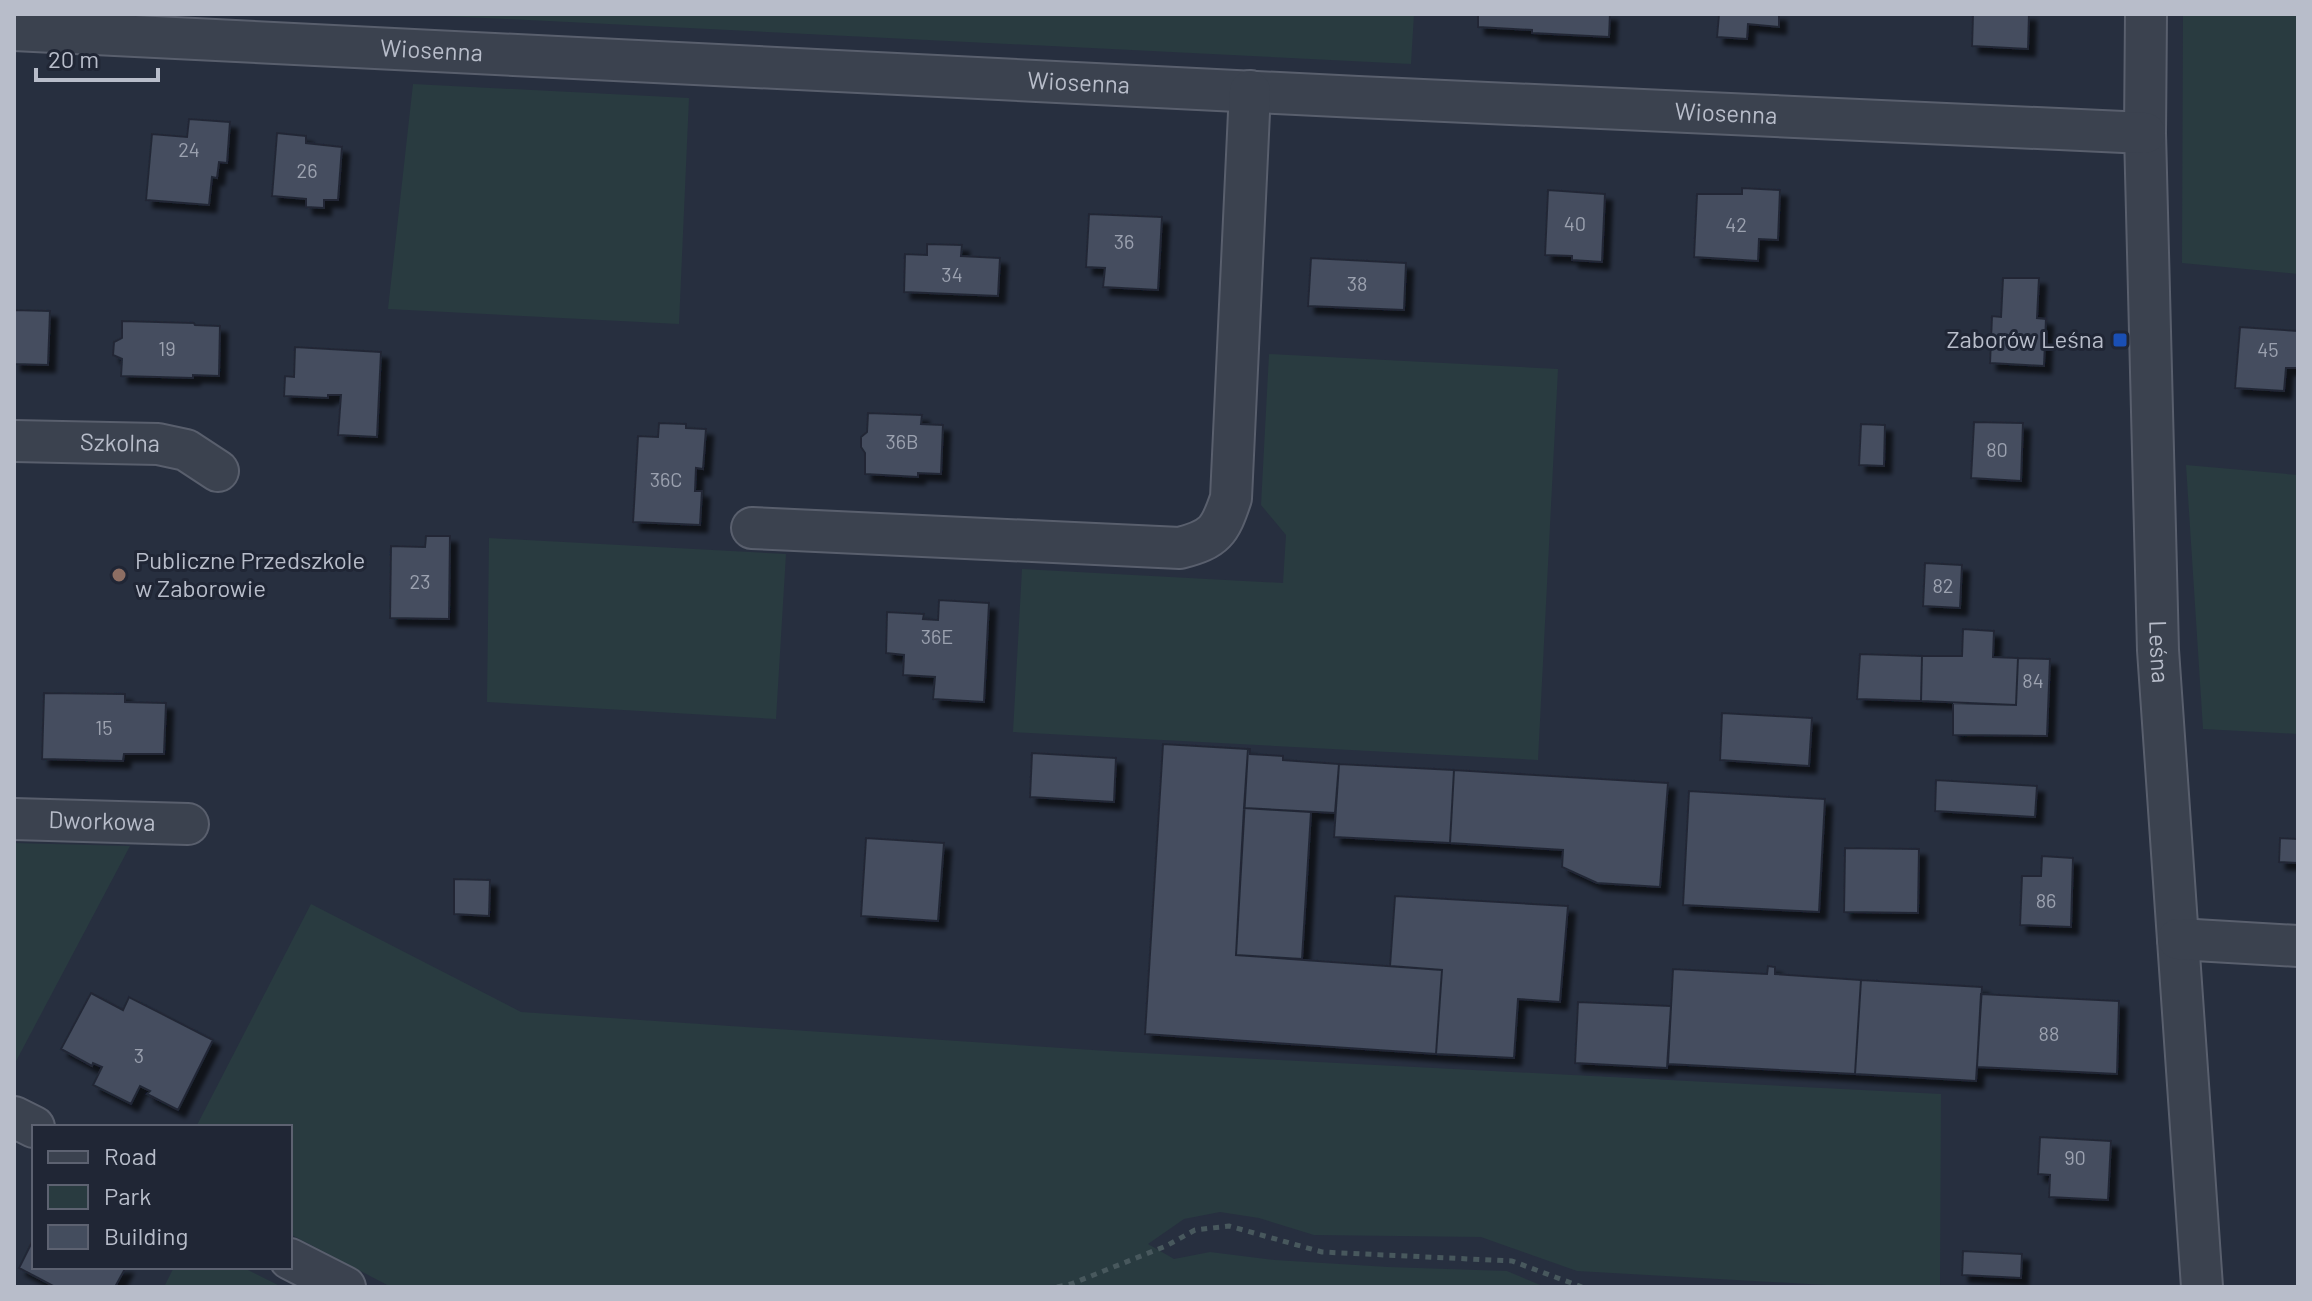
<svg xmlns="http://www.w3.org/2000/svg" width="2312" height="1301" viewBox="0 0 2312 1301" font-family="Barlow,sans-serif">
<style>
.green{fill:#293b40}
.building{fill:#444d5e;stroke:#222836;stroke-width:2;filter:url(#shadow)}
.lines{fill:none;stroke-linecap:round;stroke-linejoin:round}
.minor-casing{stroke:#595f6d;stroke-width:44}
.path{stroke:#48585d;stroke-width:5;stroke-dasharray:6 6;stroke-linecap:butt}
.minor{stroke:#3b424f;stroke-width:40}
.transit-dot{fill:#1a4fb4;stroke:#202635;stroke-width:3}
.education-dot{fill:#8d6e63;stroke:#202635;stroke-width:3}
.labels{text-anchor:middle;stroke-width:6;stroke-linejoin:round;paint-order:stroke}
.number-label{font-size:20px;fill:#9ba1af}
.street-label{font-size:24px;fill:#b8bdca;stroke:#202635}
.poi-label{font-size:24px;fill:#b8bdca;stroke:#202635;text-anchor:end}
</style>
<defs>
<filter id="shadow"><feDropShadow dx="7" dy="7" stdDeviation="2" flood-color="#0009"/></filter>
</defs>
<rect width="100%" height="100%" fill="#272f3f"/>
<path class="green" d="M405,14H1414L1411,64Z
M2183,14H2298V274L2182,263Z
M413,84L689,98L679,324L388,309Z
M1269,354L1558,369L1538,760L1013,732L1022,569L1283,583L1286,535L1261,505Z
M2186,465L2298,475V734L2203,729Z
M489,538L786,554L776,719L487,702Z
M14,843L130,846L14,1065Z
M311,904L521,1012L1123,1052L1941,1094L1940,1287H1860L1577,1271L1481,1237L1314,1235L1259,1218L1220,1212L1184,1219L1148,1244L1174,1259L1210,1252L1275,1260L1388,1267L1507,1271L1545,1287H391L290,1234V1127H196Z
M174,1267H242L282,1287H164Z"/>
<path class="building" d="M1478,14H1610L1609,37L1532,33V30L1478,27Z
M1719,14H1779V27L1748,24L1747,39L1717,37Z
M1973,14H2029L2028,49L1972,46Z
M189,119L230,122L227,163L219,162L217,178L212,177L209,205L146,200L152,134L187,137Z
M277,133L306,136V143L342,147L338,200H324V208L306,207V199L272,196Z
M1742,188L1780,190L1778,240L1759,239L1758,261L1694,257L1697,194H1742Z
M1548,190L1605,194L1602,262L1572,260V256L1545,255Z
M1089,214L1162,217L1158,290L1103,287L1105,268L1086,267Z
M927,244L962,245L961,256L1000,258L998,296L904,292L905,254L927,255Z
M1311,258L1406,263L1404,310L1308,306Z
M2003,278H2039L2037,318L2046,319L2044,366L1990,363L1992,316L2001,317Z
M14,310L50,311L48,365L14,364Z
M122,321L194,323L195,325L220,326L219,376L193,375V378L121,376L122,359L113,355L114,342L122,338Z
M2240,327L2298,331V368H2286L2284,391L2235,388Z
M295,347L381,352L377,437L338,435L341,395H328V398L284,396L285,376L294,377Z
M868,413L922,415L921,424L943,425L941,474L918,473V477L865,474V453L861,447V437L867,432Z
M1974,422L2023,423L2021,481L1971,478Z
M659,423L686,424V428L706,429L703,469L696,468L695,491H702L700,525L633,522L638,436L658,437Z
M1861,424L1885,425L1884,466L1859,465Z
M426,536H450L449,619L390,618L391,546L425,547Z
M1925,563L1962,565L1960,608L1923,606Z
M939,600L989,603L984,702L933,699L935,677L903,675L904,655L886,653L887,612L924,614L923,619L938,620Z
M1963,629L1994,631L1993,657L2018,658L2016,705L1921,701L1922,656H1962Z
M1860,654L1922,656L1921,701L1857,699Z
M2018,658L2050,659L2047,736L1953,735V703L2016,705Z
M44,693L125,694V702L166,703L164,754H124L123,761L42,759Z
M1722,713L1812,718L1809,766L1720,760Z
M1163,744L1248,749L1236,955L1442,970L1436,1054L1145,1034Z
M1248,749H1250V754L1283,756V760L1339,764L1335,813L1244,808Z
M1032,753L1116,758L1114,802L1030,797Z
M1339,764L1454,770L1450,843L1334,837Z
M1454,770L1668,783L1660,887L1597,883L1562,867L1563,850L1450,843Z
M1936,780L2037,786L2035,817L1935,811Z
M1689,791L1825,799L1819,912L1683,905Z
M1244,808L1311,812L1302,959L1236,955Z
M866,838L944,843L938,921L861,916Z
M2280,838L2298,839V863L2279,862Z
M1845,848L1919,849L1918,913L1844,912Z
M2042,856L2073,858L2071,927L2020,925L2022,876H2041Z
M454,879L490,880L489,916L454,914Z
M1395,896L1568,906L1560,1002L1518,999L1514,1058L1436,1054L1442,970L1390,966Z
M1768,966L1775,967V974L1861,980L1855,1074L1668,1064L1673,969L1767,974Z
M1861,980L1982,987L1976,1081L1855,1074Z
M91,993L123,1010L129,997L213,1040L178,1110L147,1094L150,1091L140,1086L131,1104L93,1085L102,1067L93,1063L92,1066L61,1049Z
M1981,994L2119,1001L2117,1074L1977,1067Z
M1578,1002L1671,1006L1667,1068L1575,1063Z
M2040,1137L2111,1141L2108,1200L2049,1197L2050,1175L2038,1174Z
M34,1238V1267H126L115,1287H55L19,1268Z
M1963,1251L2022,1254L2021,1278L1962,1275Z"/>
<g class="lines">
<defs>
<g id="minor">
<path id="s1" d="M2146,14L2145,133L2158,650L2202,1287"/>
<path id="s2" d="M14,30L1358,97L2145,133"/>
<path id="s3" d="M14,441L158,444L186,450L218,471"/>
<path d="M752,528L1180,548C1215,539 1220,531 1231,498L1250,91"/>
<path id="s4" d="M14,819L188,824"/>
<path d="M2178,939L2298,946"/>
<path d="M14,1117L34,1127"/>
<path d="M290,1259L345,1287"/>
</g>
</defs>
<use href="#minor" class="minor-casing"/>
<path class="path" d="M1057,1287L1071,1284L1166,1246L1195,1230L1229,1226L1322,1252L1512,1261L1582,1287"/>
<use href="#minor" class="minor"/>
</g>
<rect class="transit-dot" x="2112" y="332" width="16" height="16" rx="4"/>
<circle class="education-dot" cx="119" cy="575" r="8"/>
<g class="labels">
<g class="number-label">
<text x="189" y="157">24</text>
<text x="307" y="178">26</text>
<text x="1575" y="231">40</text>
<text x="1736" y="232">42</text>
<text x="1124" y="249">36</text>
<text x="952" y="282">34</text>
<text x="1357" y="291">38</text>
<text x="167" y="356">19</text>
<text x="2268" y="357">45</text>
<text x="902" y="449">36B</text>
<text x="1997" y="457">80</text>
<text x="666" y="487">36C</text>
<text x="420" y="589">23</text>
<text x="1943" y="593">82</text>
<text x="937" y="644">36E</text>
<text x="2033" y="688">84</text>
<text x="104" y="735">15</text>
<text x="2046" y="908">86</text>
<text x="2049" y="1041">88</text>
<text x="139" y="1063">3</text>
<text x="2075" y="1165">90</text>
</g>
<g class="street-label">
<text dy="8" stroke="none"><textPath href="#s2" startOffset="418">Wiosenna</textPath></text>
<text dy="8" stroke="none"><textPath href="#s2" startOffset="1066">Wiosenna</textPath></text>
<text dy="8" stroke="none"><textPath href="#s2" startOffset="1714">Wiosenna</textPath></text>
<text dy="8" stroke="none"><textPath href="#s3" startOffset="106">Szkolna</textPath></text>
<text dy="8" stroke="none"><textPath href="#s1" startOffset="638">Leśna</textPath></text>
<text dy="8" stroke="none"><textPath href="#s4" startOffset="88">Dworkowa</textPath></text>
</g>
<g class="poi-label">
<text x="2104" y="348">Zaborów Leśna</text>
<text x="135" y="569" text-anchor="start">Publiczne Przedszkole<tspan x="135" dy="28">w Zaborowie</tspan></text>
</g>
</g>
<rect width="2312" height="1301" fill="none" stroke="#b8bdca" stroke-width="32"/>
<rect x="32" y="1125" width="260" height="144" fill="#202635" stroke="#5d6271" stroke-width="2"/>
<rect x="48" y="1151" width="40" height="12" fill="#3b424f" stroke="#5d6271" stroke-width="2"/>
<text x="104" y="1165" font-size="24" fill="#b8bdca">Road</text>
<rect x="48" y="1185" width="40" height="24" fill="#293b40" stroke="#5d6271" stroke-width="2"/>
<text x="104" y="1205" font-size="24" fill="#b8bdca">Park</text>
<rect x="48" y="1225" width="40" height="24" fill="#444d5e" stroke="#5d6271" stroke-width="2"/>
<text x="104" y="1245" font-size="24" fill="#b8bdca">Building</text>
<path d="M36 68v12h122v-12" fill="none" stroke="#b8bdca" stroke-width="4"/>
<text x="48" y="68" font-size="24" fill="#b8bdca" stroke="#202635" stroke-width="6" paint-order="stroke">20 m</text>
</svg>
